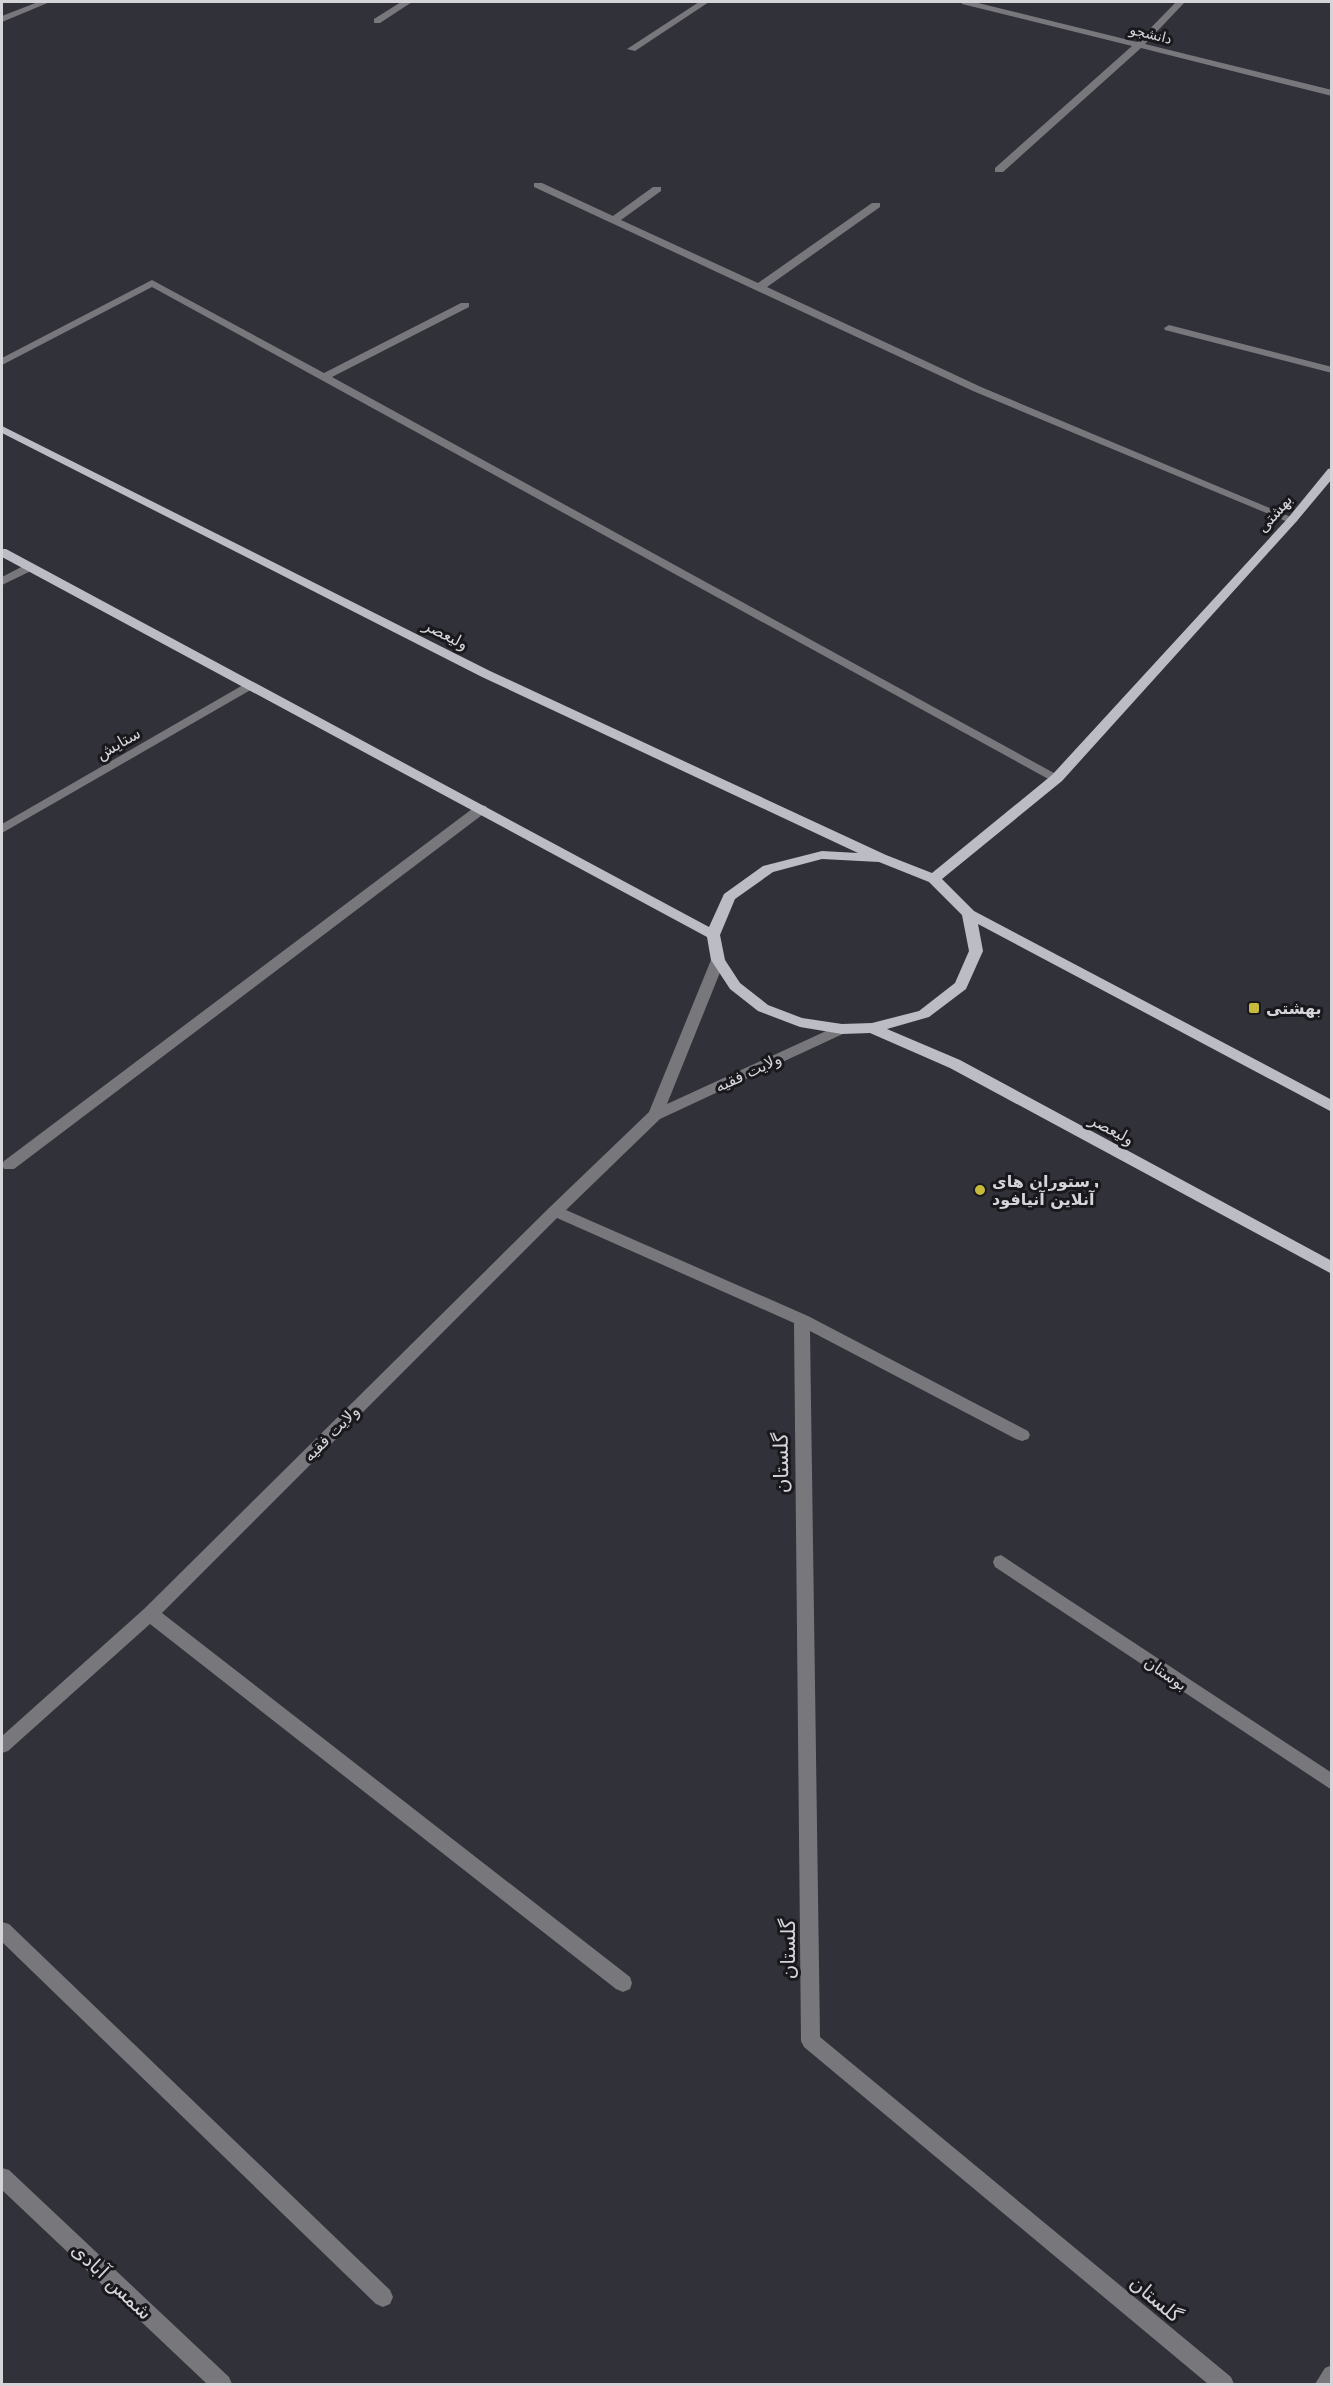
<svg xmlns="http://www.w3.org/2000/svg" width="1333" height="2386" viewBox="0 0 1333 2386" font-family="'DejaVu Sans','Noto Sans Arabic',sans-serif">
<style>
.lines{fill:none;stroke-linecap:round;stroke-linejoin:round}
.minor{fill:#77777c;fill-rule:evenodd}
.major{fill:#bcbcc5;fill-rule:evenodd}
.poi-dot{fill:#c7bb3c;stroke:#19191d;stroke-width:2}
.labels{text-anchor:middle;stroke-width:6;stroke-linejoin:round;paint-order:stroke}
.far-street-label{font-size:14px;fill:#d4d4d9;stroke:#19191d}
.street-label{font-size:16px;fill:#d4d4d9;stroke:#19191d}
.poi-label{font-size:16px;font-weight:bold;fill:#d4d4d9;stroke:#19191d;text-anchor:start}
.near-street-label{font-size:20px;fill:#d4d4d9;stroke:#19191d}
</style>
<rect width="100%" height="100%" fill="#31313a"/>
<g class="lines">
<path class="minor" d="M38,2H50L2,22V16Z
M401,2H412L380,23H374V19Z
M699,2H709L635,51L627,49Z
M961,2H974L1137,42L1176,2H1185L1145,44L1332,90V96L1141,48L1003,172H995V168L1132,46L962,4Z
M534,183H542L613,216L653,187H661V191L621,220L758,283L872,203H880V207L767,287L981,387L1298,520L1296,522H1288L973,391L534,187Z
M152,280L324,373L461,303H469V307L332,377L1063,778L1062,781H1052L152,287L2,365V358Z
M1169,325L1332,367V373L1165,330L1164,328Z
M29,563L33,564V570L2,585V577Z
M250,681L254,682L256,685L254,688L2,833V824Z
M481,805L486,806L488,809L486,812L14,1169H4L2,1165L4,1161L476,806Z
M718,955L725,960L667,1104L837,1026H847L849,1029L847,1032L660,1119L566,1210L808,1316L1028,1431L1030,1435L1028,1439L1022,1441L1016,1439L810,1331L820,2037L1231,2377L1234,2384H1208L804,2047L801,2041L794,1323L557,1218L162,1613L630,1977L632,1983L630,1989L623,1992L616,1989L150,1624L8,1751L2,1753V1736L144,1609L550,1207L649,1112L711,960Z
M1001,1555L1332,1773V1790L995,1567L993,1562L995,1557Z
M2,1922L9,1924L390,2290L393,2297L390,2304L383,2307L376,2304L2,1942Z
M2,2168L9,2170L229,2377L232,2384H207L2,2190Z
M1332,2365V2384H1315L1325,2368Z"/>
<path class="major" d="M2,426L490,671L886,855L932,873L1052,775L1288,518L1328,469L1332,468V479L1296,522L1062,781L942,879L974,911L1332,1100V1112L978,924L983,951L966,989L929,1017L887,1029L960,1060L1332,1261V1274L950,1068L870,1033L842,1034L800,1027L758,1011L730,989L711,960L707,937L2,557V549H6L709,927L724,894L763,866L822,851L858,853L482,677L2,433ZM822,859L879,862L929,882L962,915L969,951L955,983L919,1011L872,1023L842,1024L802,1018L768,1005L740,983L725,960L720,935L735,899L773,872Z"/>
</g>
<g class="poi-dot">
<rect x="1248" y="1002" width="12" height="12" rx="3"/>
<circle cx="980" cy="1190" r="6"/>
</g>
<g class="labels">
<g class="far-street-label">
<text transform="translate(1151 34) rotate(14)" y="5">دانشجو</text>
</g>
<g class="street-label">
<text transform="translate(1274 513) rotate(-49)" y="6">بهشتی</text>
<text transform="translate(446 634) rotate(27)" y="6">ولیعصر</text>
<text transform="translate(118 743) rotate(-30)" y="6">ستایش</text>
<text transform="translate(748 1072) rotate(-25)" y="6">ولایت فقیه</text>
<text transform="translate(1112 1129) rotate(28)" y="6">ولیعصر</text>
<text transform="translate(331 1433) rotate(-45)" y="6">ولایت فقیه</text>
<text transform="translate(1166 1673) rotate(34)" y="6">بوستان</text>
</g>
<g class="poi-label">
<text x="1266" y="1014">بهشتی</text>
<text x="992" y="1187">رستوران های<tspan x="992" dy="18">آنلاین آنیافود</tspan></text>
</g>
<g class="near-street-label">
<text transform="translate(781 1463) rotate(-91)" y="7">گلستان</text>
<text transform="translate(788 1949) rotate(-90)" y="7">گلستان</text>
<text transform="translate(112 2281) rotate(43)" y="7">شمس آبادی</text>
<text transform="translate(1156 2299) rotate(40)" y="7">گلستان</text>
</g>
</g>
<rect width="1333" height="2386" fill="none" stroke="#d4d4d9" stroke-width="6"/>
</svg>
